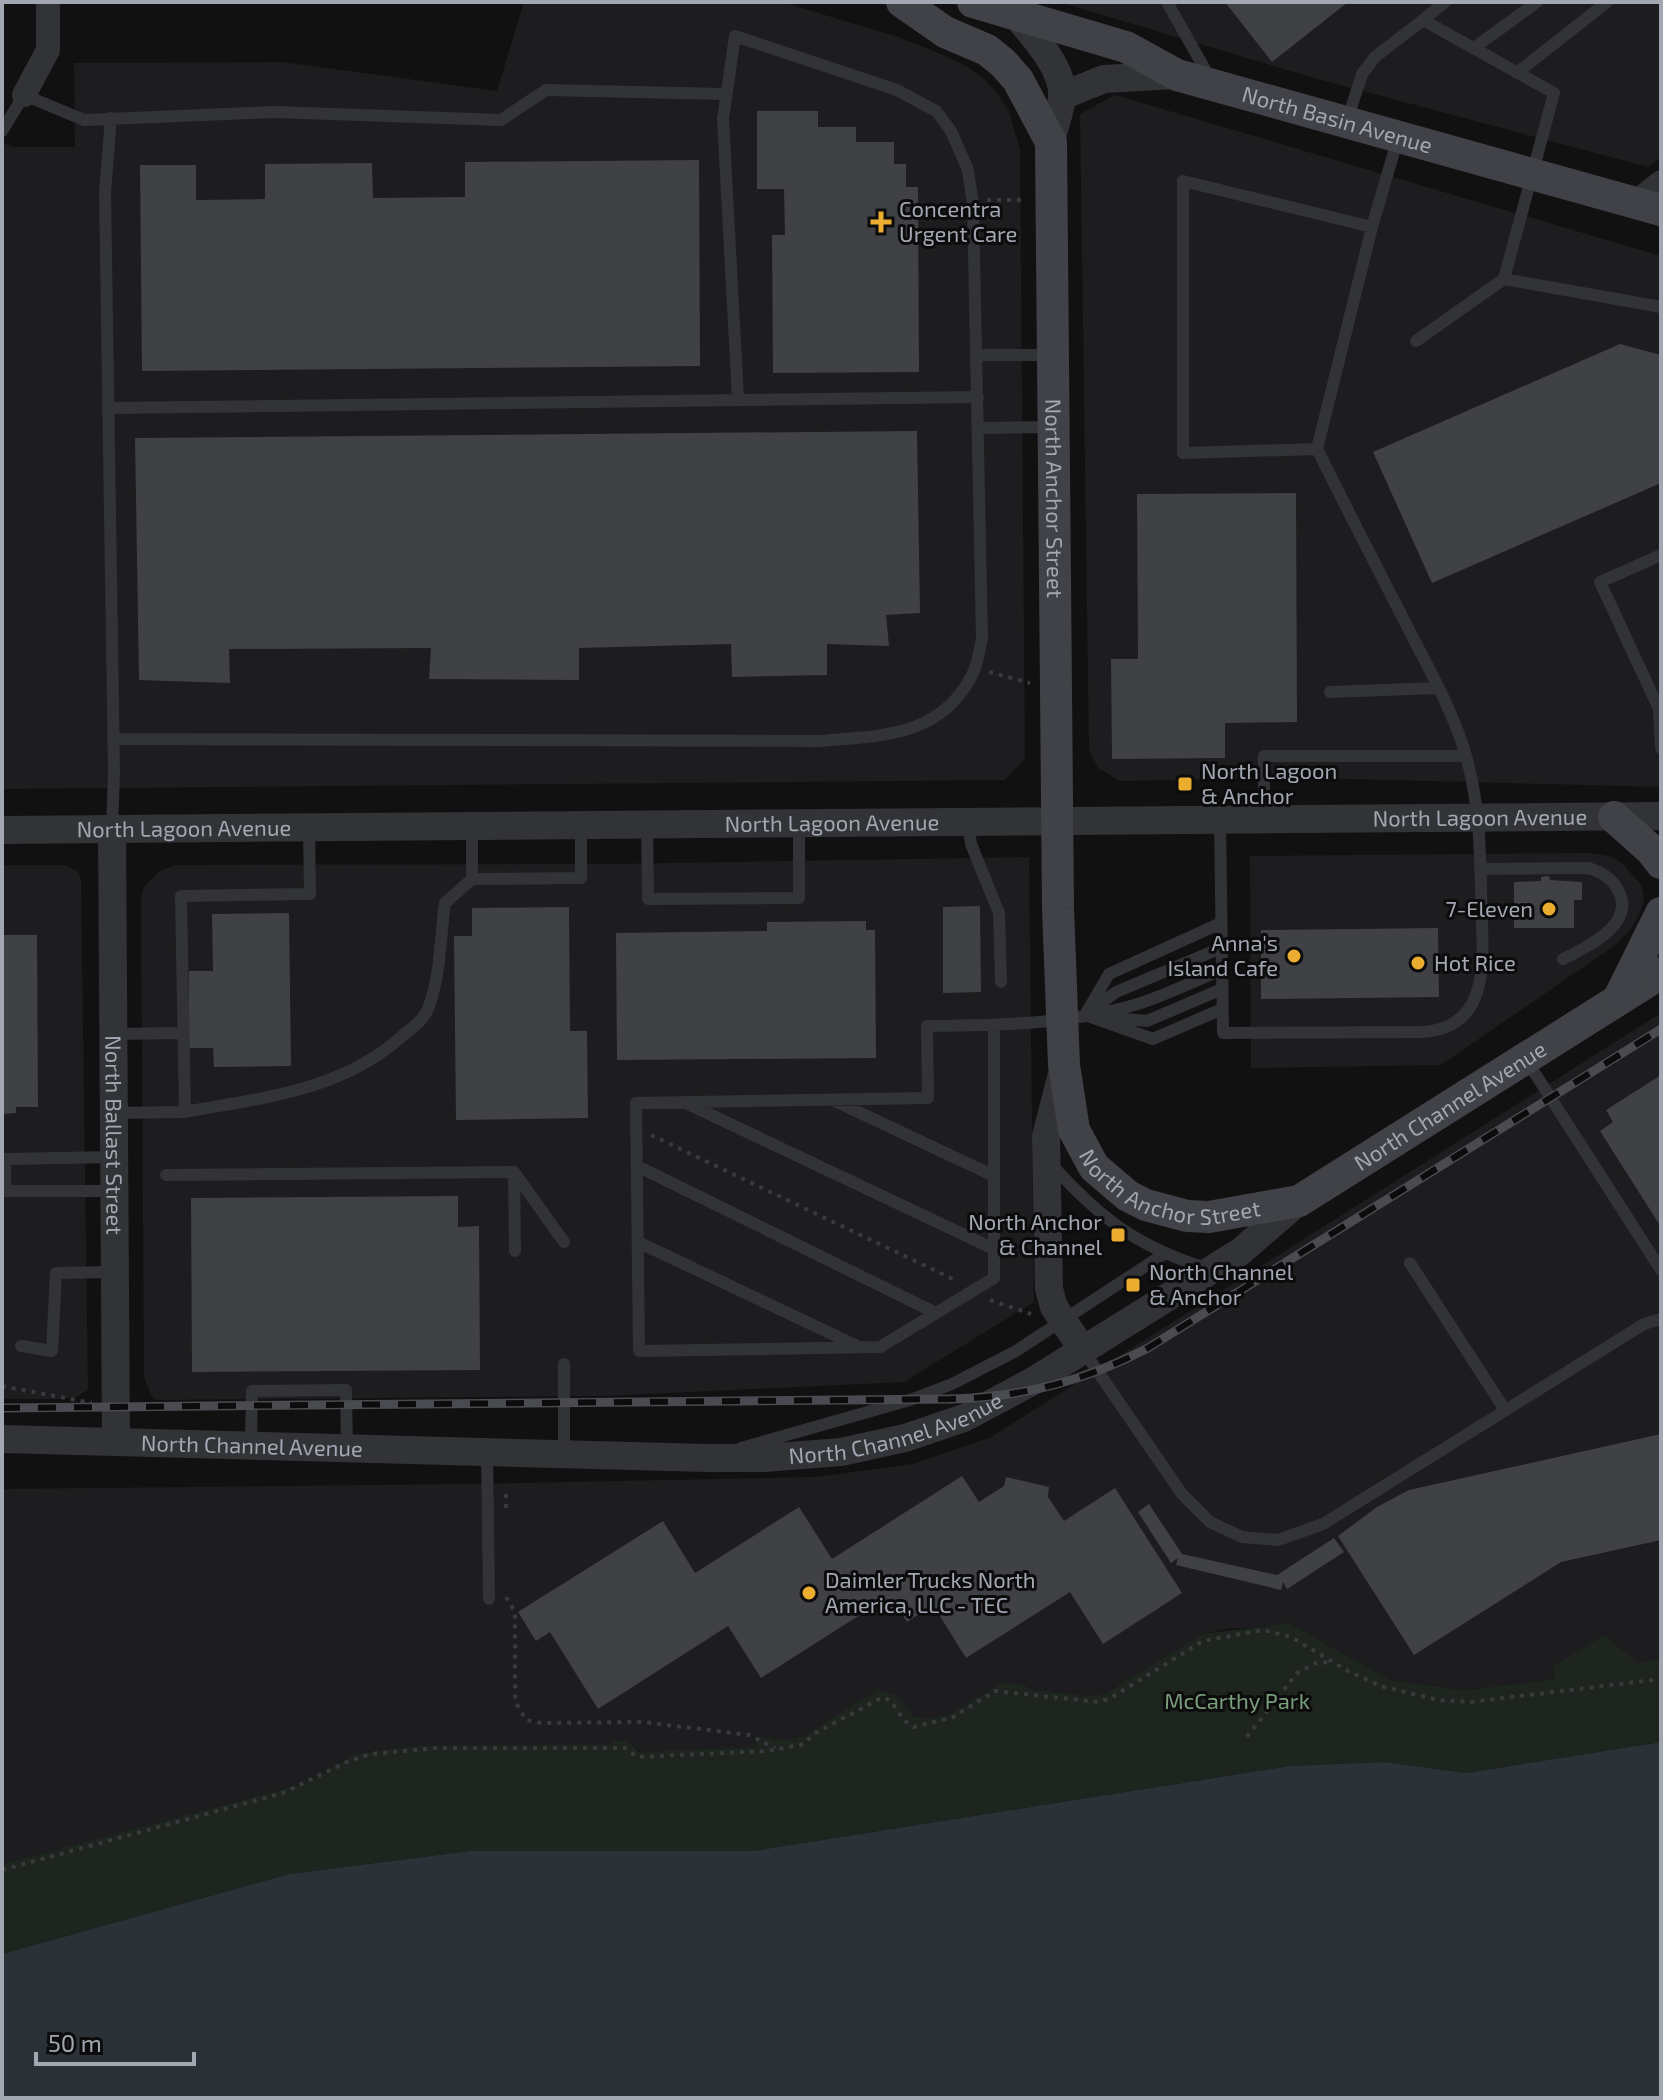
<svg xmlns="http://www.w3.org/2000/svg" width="1663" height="2100" viewBox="0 0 1663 2100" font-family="'Exo 2',sans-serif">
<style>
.built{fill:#1d1d1f}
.green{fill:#1d251e}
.water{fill:#2a3137}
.building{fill:#404145}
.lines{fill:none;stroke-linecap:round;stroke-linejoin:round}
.path{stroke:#383a3e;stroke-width:4;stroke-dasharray:4 6;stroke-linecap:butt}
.service{stroke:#323337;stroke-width:12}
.minor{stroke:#323337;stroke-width:24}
.tertiary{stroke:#323337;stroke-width:28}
.secondary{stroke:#404247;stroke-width:32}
.rail-casing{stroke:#494b50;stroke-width:9}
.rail{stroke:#0c0c0d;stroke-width:6;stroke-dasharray:18;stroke-linecap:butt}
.poi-dot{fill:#ebad30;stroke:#0c0c0d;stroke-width:3}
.labels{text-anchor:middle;stroke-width:6;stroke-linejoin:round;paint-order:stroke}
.street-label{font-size:22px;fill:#a2a7b2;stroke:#0c0c0d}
.poi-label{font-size:22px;fill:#a2a7b2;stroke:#0c0c0d;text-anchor:start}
.park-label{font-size:22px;fill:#7a9d7c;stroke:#0c0c0d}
</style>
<rect width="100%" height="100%" fill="#111112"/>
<path class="built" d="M524,2H782L898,37L941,54L966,66L984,79L997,93L1009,111L1020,150L1025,759L1005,780L2,789V143L13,147H75L74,63L282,62L497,91Z
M1059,2H1661V157L1648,167L1314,78Z
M1115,95L1661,256V787L1311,778L1120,781L1098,768L1089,749L1080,114Z
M1589,853L1609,856L1622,863L1641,885L1644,898L1641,910L1633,926L1617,944L1441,1065L1251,1068L1250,856Z
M1029,857L1034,1302L904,1382L605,1396L156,1400L151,1395L144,1377L141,897L144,887L158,872L175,865L607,864Z
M2,865H66L78,872L81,880L88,1390L78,1396L62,1399H2Z
M1661,1013V1659L1557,1679L1463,1690L1391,1680L1289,1623L1277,1626L1227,1629L1202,1634L1104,1694L1090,1696L1029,1689L1026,1685L1002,1682L954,1713L922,1720L910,1714L899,1697L804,1736L788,1739L756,1737L757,1748L643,1753L628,1741H615L611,1744L355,1754L308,1782L2,1864V1489L470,1484L815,1477L913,1464L991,1437Z"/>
<path class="green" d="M1289,1623L1391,1680L1463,1690L1556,1679L1552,1667L1605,1635L1637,1663L1661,1659V1742L1466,1773L1384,1762L1290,1766L753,1851H470L289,1874L2,1954V1864L308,1782L355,1754L416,1746L611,1744L614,1741H628L640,1752L757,1747L755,1737L788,1739L804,1736L878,1689L899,1697L913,1716L926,1719L953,1713L1002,1682L1026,1685L1029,1689L1090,1696L1104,1694L1202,1634Z"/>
<path class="water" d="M1661,1742V2098H2V1954L289,1874L470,1851H753L1290,1766L1384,1762L1466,1773Z"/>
<path class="building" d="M1225,2H1348L1272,62Z
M757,111H818V127H856V142H894V164H906V187H918L919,372L773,373L772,235H785L784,189H757Z
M699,160L700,366L142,371L140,165H196V200L265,199V164L372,163L373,198L465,197V162Z
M1620,344L1661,355V483L1432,583L1373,452Z
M917,431L920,613L886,615L889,646L827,644V675L732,677L731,644L579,648V680L429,679L431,648L229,649L230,683L139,680L135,438Z
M1296,493L1297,722L1225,723V758L1112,759L1111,659H1138L1137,494Z
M1549,876L1550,880L1582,882V900H1574V928H1514V882L1541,881V877Z
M980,906L981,992L943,993V907Z
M569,907L570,1031H587L588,1118L456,1120L454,936H472V908Z
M289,913L291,1066L214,1067L213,1048H189V971H213L212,914Z
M866,921V930H875L876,1058L617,1060L616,933L767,931V922Z
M1438,928L1439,997L1261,999V930Z
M2,935H37L38,1107H16V1113L2,1114Z
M1661,1075V1227L1600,1131L1613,1122L1606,1110Z
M458,1196V1227L479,1226L480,1370L192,1372L191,1198Z
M1661,1434V1540L1561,1562L1414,1655L1338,1536L1377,1507L1409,1490Z
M962,1476L979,1502L1004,1486L1006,1477L1049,1487L1048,1497L1064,1521L1115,1488L1182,1593L1103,1644L1070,1592L966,1658L933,1605L907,1622L898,1608L890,1613L882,1601L761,1678L728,1626L598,1709L550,1632L536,1641L518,1612L663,1521L695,1573L799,1507L832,1559Z
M1149,1504L1182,1554L1277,1575L1334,1538L1344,1552L1287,1589L1283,1582L1281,1590L1176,1565L1178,1558L1171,1563L1138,1512Z"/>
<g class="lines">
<path class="path" d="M987,200H1026
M989,672L1030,683
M651,1135L957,1281
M990,1300L1031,1314
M2,1386L92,1403
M506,1508V1492
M506,1597L515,1612V1701L526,1720L541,1723L643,1722L749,1735L775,1748
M1247,1737L1297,1673L1316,1663L1331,1662
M2,1870L283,1793L349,1761L371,1754L437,1748H625L637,1757L768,1751L804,1744L814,1734L883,1697C898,1703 900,1722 914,1727L953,1717L995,1691L1098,1702L1109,1699L1203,1641L1263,1630L1291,1637L1348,1671L1380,1686L1438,1700L1471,1702L1661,1679"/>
<path class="service" d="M1167,2L1211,80
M1445,2L1423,20L1554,93L1504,279L1661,307
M1474,48L1537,2
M1517,73L1607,2
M111,118L105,191L114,772L112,829
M1347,121L1362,74L1375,57L1423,20
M2,131L24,95L84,120L275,112L501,120L546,90L725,94
M1416,341L1504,279
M977,355H1050
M108,408L978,397
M978,428L1051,427
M1317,449L1372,227
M1661,555L1600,582L1659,709L1661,748
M1330,692L1438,688
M113,739L820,741C880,736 941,737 972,675C978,664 979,650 982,639L973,205L968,170L951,131L936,111L897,90L735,36L723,119L738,399
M1264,819V756H1466
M1220,820L1223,1033L1423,1032C1484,1028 1484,972 1482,925C1480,868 1482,811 1466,756C1453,711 1429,669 1408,628C1377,568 1347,509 1317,449L1183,453V181L1372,227L1398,138
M968,822L971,844L999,913L1001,982
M647,824L648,899L799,898V823
M472,826V879
M1480,869L1589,868C1602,873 1612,878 1618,890C1637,924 1587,947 1563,959
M1091,1011L1116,992L1221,948
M1085,1015L1109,974L1221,923
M1088,1016L1153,1039L1222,1009
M1104,1017L1147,1021L1222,989
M994,1025V1278L880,1347L639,1351L636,1103L928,1098L927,1026C999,1025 1071,1025 1141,1003C1168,994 1195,981 1221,970
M112,1034L183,1033
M1527,1061L1661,1270
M835,1101L994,1176
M688,1104L994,1249
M185,1112C261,1098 341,1091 401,1037C409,1030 422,1022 427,1011C441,978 440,938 445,903L472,879L581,878V825
M113,1113L185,1112L181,896L310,894L309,828
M113,1157L5,1159V1191H116
M1051,1164C1101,1219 1137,1247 1209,1269
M637,1166L936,1313
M514,1172L564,1242
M166,1175L514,1172L515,1251
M638,1242L855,1345
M1410,1263L1505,1410
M21,1346L52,1351L56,1273L114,1272
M1083,1350L1182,1494L1210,1522L1242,1537L1278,1540L1323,1524L1644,1324L1661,1319
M251,1445L252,1391L346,1390L347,1448
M741,1448L910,1400L952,1384L1016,1351L1164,1254
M487,1452L489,1599
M564,1454V1364"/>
<path class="minor" d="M24,95L48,50V2
M1635,203L1661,182"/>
<g class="tertiary">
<path d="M1017,16C1033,37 1065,69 1062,98C1060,113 1054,127 1051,142"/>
<path d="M1062,96L1104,79L1177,75"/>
<path id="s1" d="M112,829L116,1441"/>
<path id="s2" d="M2,830L1661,816"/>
<path d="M1063,1070L1046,1136L1049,1289L1054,1307L1083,1350"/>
<path id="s3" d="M2,1439L707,1458H764L841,1452L905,1438L964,1418L1035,1380L1240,1252L1299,1201"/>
</g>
<g class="secondary">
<path id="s4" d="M902,2L945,32L987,50L1003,63L1018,80L1051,142L1058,909L1064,1065L1074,1130L1094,1167L1128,1196L1146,1205L1187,1216L1209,1217L1299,1201L1661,973"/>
<path id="s5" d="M973,2L1126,47L1177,75L1661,210"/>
<path d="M1614,817L1651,850L1661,863"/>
<path d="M1618,1000L1661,913"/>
</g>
<defs>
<path id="rail" d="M2,1408L952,1399C1023,1397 1085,1381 1148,1348L1661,1029"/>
</defs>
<use href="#rail" class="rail-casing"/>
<use href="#rail" class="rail"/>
</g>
<g class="poi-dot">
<path d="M877 210h8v8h8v8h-8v8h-8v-8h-8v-8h8z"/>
<rect x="1177" y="776" width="16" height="16" rx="4"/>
<circle cx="1549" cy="909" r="8"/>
<circle cx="1294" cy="956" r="8"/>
<circle cx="1418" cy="963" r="8"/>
<rect x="1110" y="1227" width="16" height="16" rx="4"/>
<rect x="1125" y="1277" width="16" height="16" rx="4"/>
<circle cx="809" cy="1593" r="8"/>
</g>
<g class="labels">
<g class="street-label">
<text dy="8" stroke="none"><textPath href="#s5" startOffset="384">North Basin Avenue</textPath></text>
<text dy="8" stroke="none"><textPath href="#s4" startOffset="568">North Anchor Street</textPath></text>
<text dy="8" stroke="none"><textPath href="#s2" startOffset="1478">North Lagoon Avenue</textPath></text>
<text dy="8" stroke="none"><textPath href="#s2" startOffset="830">North Lagoon Avenue</textPath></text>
<text dy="8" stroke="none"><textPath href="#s2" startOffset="182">North Lagoon Avenue</textPath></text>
<text dy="8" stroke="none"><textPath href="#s4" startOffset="1642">North Channel Avenue</textPath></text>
<text dy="8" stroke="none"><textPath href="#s1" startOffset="306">North Ballast Street</textPath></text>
<text dy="8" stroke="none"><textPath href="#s4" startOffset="1324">North Anchor Street</textPath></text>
<text dy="8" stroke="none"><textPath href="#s3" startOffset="898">North Channel Avenue</textPath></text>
<text dy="8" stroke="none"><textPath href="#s3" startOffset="250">North Channel Avenue</textPath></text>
</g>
<g class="poi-label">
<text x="899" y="217">Concentra<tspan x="899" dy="25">Urgent Care</tspan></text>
<text x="1201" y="779">North Lagoon<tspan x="1201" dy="25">&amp; Anchor</tspan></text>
<text x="1533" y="917" text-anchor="end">7-Eleven</text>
<text x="1278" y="951" text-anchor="end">Anna's<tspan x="1278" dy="25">Island Cafe</tspan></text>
<text x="1434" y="971">Hot Rice</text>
<text x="1102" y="1230" text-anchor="end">North Anchor<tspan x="1102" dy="25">&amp; Channel</tspan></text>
<text x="1149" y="1280">North Channel<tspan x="1149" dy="25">&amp; Anchor</tspan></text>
<text x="825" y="1588">Daimler Trucks North<tspan x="825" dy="25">America, LLC - TEC</tspan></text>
</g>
<g class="park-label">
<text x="1237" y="1709">McCarthy Park</text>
</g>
</g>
<rect width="1663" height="2100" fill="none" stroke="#a2a7b2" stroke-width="8"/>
<path d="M36 2052v12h158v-12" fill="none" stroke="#a2a7b2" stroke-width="4"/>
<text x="48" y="2052" font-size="24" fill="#a2a7b2" stroke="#0c0c0d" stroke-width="6" paint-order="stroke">50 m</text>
</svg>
